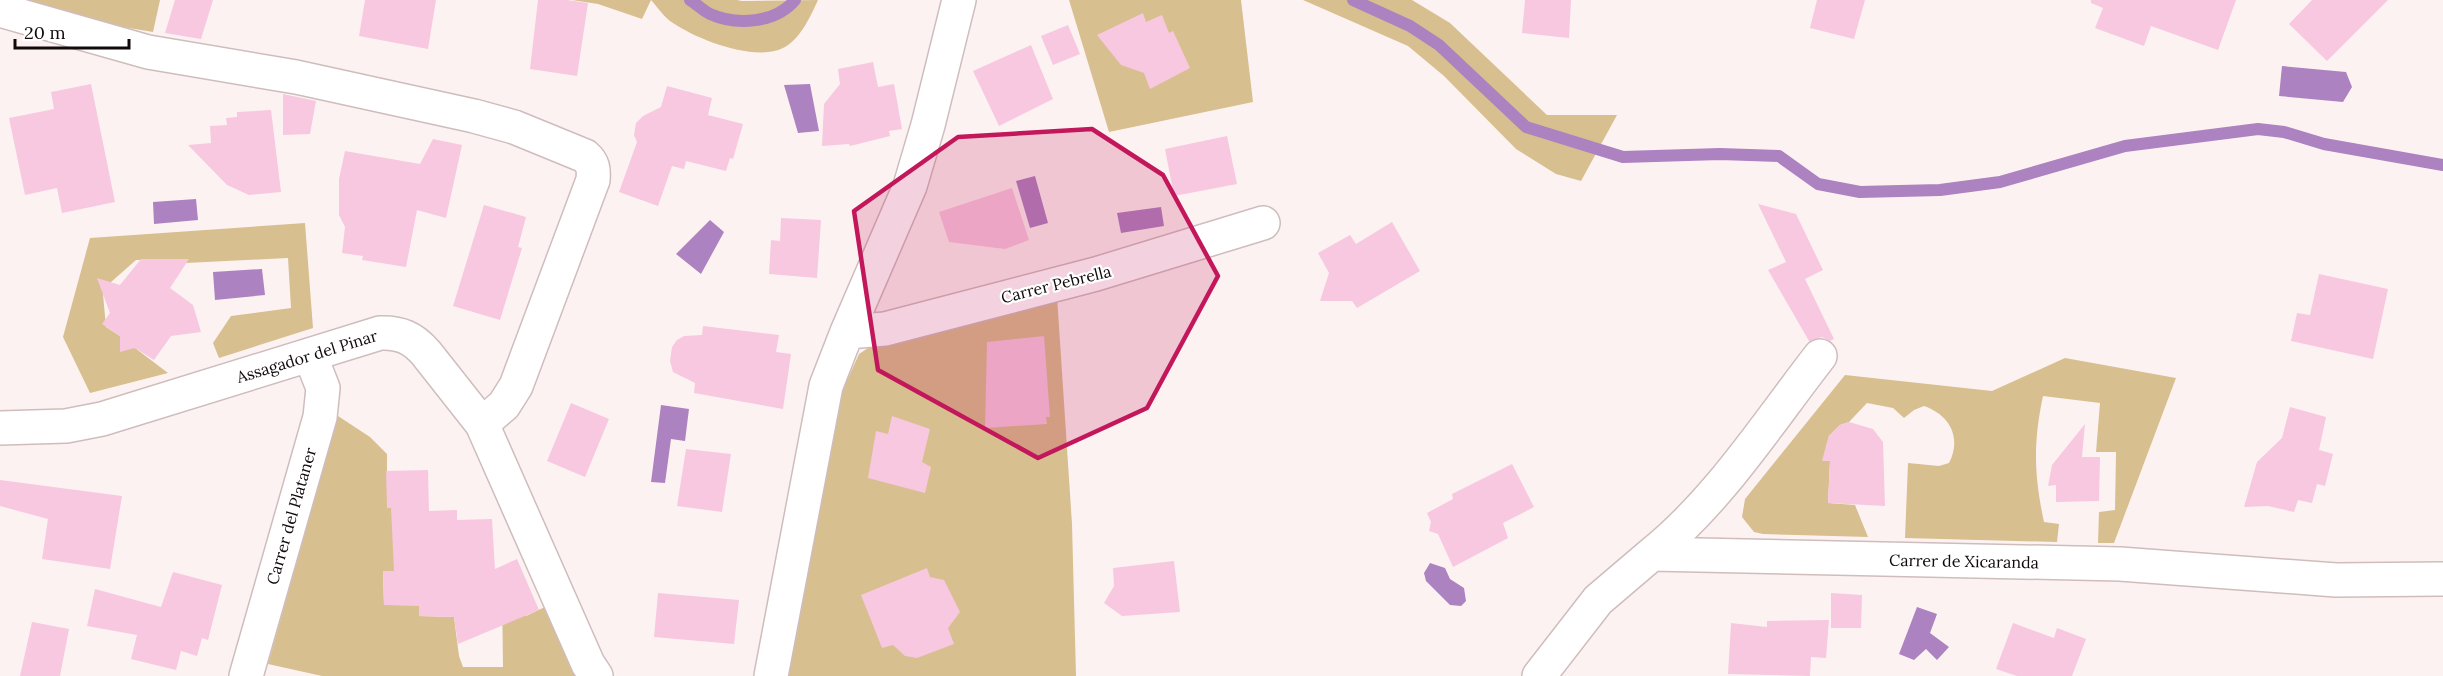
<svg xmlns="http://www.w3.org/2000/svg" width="2443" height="676" viewBox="0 0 2443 676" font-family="Lora,serif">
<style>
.green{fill:#d8bf8f}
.water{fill:#ad82c0}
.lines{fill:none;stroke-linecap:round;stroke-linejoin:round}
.stream{stroke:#ad82c0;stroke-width:12}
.building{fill:#f7c8df}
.minor-casing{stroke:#cfbdbd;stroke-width:36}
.minor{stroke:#fff;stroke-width:33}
.marked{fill:#c2185b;fill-opacity:0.2;stroke:#c2185b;stroke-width:4.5;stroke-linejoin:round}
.labels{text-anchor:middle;stroke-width:4.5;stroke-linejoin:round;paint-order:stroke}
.street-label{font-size:16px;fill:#100a0a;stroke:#fff}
</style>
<rect width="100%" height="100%" fill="#fdf2f2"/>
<path class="green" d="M23,0H160L153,32L111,25Z
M572,0H737L742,1L818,0C811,16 799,41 783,48C755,62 698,40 673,23C665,18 658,8 651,0L642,19L598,4Z
M1069,0H1241L1253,102L1109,132Z
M1303,0H1412L1450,23L1547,115H1617L1581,181L1556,174L1516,149L1444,76L1408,46Z
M305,223L313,328L219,358L213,343L231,316L291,308L288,258L186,263L188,259L136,260L111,282L103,294L106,327L120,336V344L135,348L168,373L90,393L63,337L90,238Z
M1057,296L1072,524L1076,676H785L840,396L859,354L874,344Z
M2065,358L2176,378L2114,543H2098L2099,512L2115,510L2116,452H2096L2100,403L2043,396C2033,443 2034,475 2044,522L2059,524L2057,542L1905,538L1908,463L1939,466L1949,463C1962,438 1950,415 1924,406L1914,410L1904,418L1893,408L1867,403L1849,422L1840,425L1829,436L1823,460L1830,461L1828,503L1855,505L1868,537L1763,534L1754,532L1742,517L1745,499L1845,375L1992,391Z
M338,416L370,437L387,454V508H394V571H383L384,605H402L419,600V616L454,617L459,656L463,667H503L502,592L526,616L547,606L579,676H322L268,664Z"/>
<path class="water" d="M2282,66L2346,72L2352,87L2343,102L2279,96Z
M810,84L819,131L798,133L784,85Z
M1035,176L1048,223L1030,228L1016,181Z
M196,199L198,220L154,224L153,202Z
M1161,207L1164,226L1121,233L1117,213Z
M710,220L724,232L701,274L676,254Z
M262,269L265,295L215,300L213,272Z
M661,405L689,409L685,441L671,439L665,483L651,482Z
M1430,563L1445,568L1450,579L1464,588L1466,601L1461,606L1450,605L1426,581L1424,573Z
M1917,607L1937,614L1930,633L1949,647L1937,660L1926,649L1914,660L1899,654Z"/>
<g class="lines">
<path class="stream" d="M690,0C697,4 703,11 710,14C737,26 776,23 795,0
M1353,0L1410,26L1439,45L1526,127L1623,157L1720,154L1779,156L1818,184L1860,192L1940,190L2000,182L2125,146L2258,129L2284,132L2324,144L2443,165"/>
</g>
<path class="building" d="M175,0H213L201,39L165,33Z
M365,0H436L428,49L359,36Z
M538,0H567L588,3L577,76L530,69Z
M1525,0H1571L1569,38L1522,33Z
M1817,0H1865L1854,39L1810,28Z
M2091,0H2236L2218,50L2151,26L2144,46L2095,28L2103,8L2091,3Z
M2312,0H2388L2327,61L2289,24Z
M1143,13L1146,22L1162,15L1169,33L1173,31L1190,68L1150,89L1144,73L1121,65L1097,35Z
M1068,25L1080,54L1053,65L1041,36Z
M1031,45L1053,99L999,126L973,71Z
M873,62L878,87L894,84L902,129L889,131L890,136L850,146L849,144L822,146L824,104L840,84L838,69Z
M91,84L115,202L62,213L57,188L25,195L9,118L54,109L51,92Z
M667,86L712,98L708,115L743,124L733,159L730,158L726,171L686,161L684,169L672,166L658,206L619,192L637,142L634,135L636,123L643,116L661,107Z
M283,94L316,101L310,134L283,135Z
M271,110L281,192L249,195L227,185L188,145L211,143L210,126L227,125L226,118L237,117V112Z
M1227,136L1237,184L1174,196L1165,149Z
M433,139L462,145L446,218L417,210L406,267L362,260L363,256L342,253L345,227L339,215V179L345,151L420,164Z
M1012,188L1029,240L1005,249L949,242L939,212Z
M1758,204L1796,214L1823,270L1805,279L1834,339L1830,341L1822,337L1809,341L1768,270L1786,262Z
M484,205L526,217L518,247L522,248L500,320L453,306Z
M781,218L821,220L817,278L769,274L771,240L780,241Z
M1392,222L1420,271L1357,308L1352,301H1320L1329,273L1318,253L1350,235L1356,244Z
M141,259H189L170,288L193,305L201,332L171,336L154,360L135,348L120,352V336L102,324L110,313L97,278L120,285Z
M2319,274L2388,289L2373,359L2291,341L2297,313L2310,315Z
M703,326L779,335L776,352L791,354L783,409L694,393L695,383L673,372L670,361L672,347L677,340L684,336L702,335Z
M1044,336L1050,417H1046L1047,424L985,428L987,342Z
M571,403L609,419L585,477L547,461Z
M2290,407L2326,417L2319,450L2333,454L2325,486L2317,484L2312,503L2298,500L2294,512L2268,506L2244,507L2257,462L2282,438Z
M892,416L930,429L922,462L931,467L925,493L868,478L876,431L888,434Z
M1849,422L1873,429L1883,442L1885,506L1828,503L1830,461H1822L1827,442L1829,436L1840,425Z
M2085,424L2082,457H2100L2099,501L2056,502V485L2048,486L2052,465Z
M686,449L731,454L722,512L677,506Z
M1512,464L1534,507L1503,523L1508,538L1453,567L1438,534L1429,531L1431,522L1427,513L1453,499L1452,494Z
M428,470L429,511L457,510V520L492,519L495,569L517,559L539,610L458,644L454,617L419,616V606L384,605L383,571H394L391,508H387L386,471Z
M0,480L122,496L110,569L42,559L48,519L0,506Z
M1174,561L1180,612L1122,616L1104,603L1114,586L1113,568Z
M927,568L930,577L944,580L960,612L948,628L954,644L917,658L905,656L893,645L882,648L861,595Z
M173,572L222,585L208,640L202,638L197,656L181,651L176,670L131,659L137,635L87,626L95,589L161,607Z
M658,593L739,600L734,644L654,637Z
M1831,593L1862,595L1861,628H1831Z
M1829,620L1826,658L1811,657L1810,676L1728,674L1731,623L1767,627V621Z
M32,622L69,629L60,676H20Z
M2013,623L2054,638L2057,628L2086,639L2072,676H2017L1996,669Z"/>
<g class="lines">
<defs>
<path id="minor" d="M0,10L148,52L296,77L474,116L514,127L585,156C593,163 594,169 593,180L516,386L504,405L482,424
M847,332L910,186L928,125L959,0
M0,428L66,426L102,419L380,333C400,332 413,338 426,353L482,424L588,664L596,676
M1652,554C1719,500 1767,424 1820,356
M246,676L320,417L323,388L310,355
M771,676L826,386L847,332L885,329L1096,274L1263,223
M1539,676L1598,600L1652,554L2120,564L2336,580L2443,579"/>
</defs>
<use href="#minor" class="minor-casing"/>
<use href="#minor" class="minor"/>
</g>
<path class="marked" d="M1092,129L1163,175L1218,276L1147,408L1038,458L878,370L854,211L958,137Z"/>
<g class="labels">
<g class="street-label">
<text transform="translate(1056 284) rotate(-14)" y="6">Carrer Pebrella</text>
<text transform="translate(307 356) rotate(-17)" y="6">Assagador del Pinar</text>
<text transform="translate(291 516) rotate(-74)" y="6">Carrer del Plataner</text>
<text transform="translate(1964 561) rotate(1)" y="6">Carrer de Xicaranda</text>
</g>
</g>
<path d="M15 39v9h114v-9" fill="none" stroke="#100a0a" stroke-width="3"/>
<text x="24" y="39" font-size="18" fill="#100a0a" stroke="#ffffff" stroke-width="4.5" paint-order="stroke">20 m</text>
</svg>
